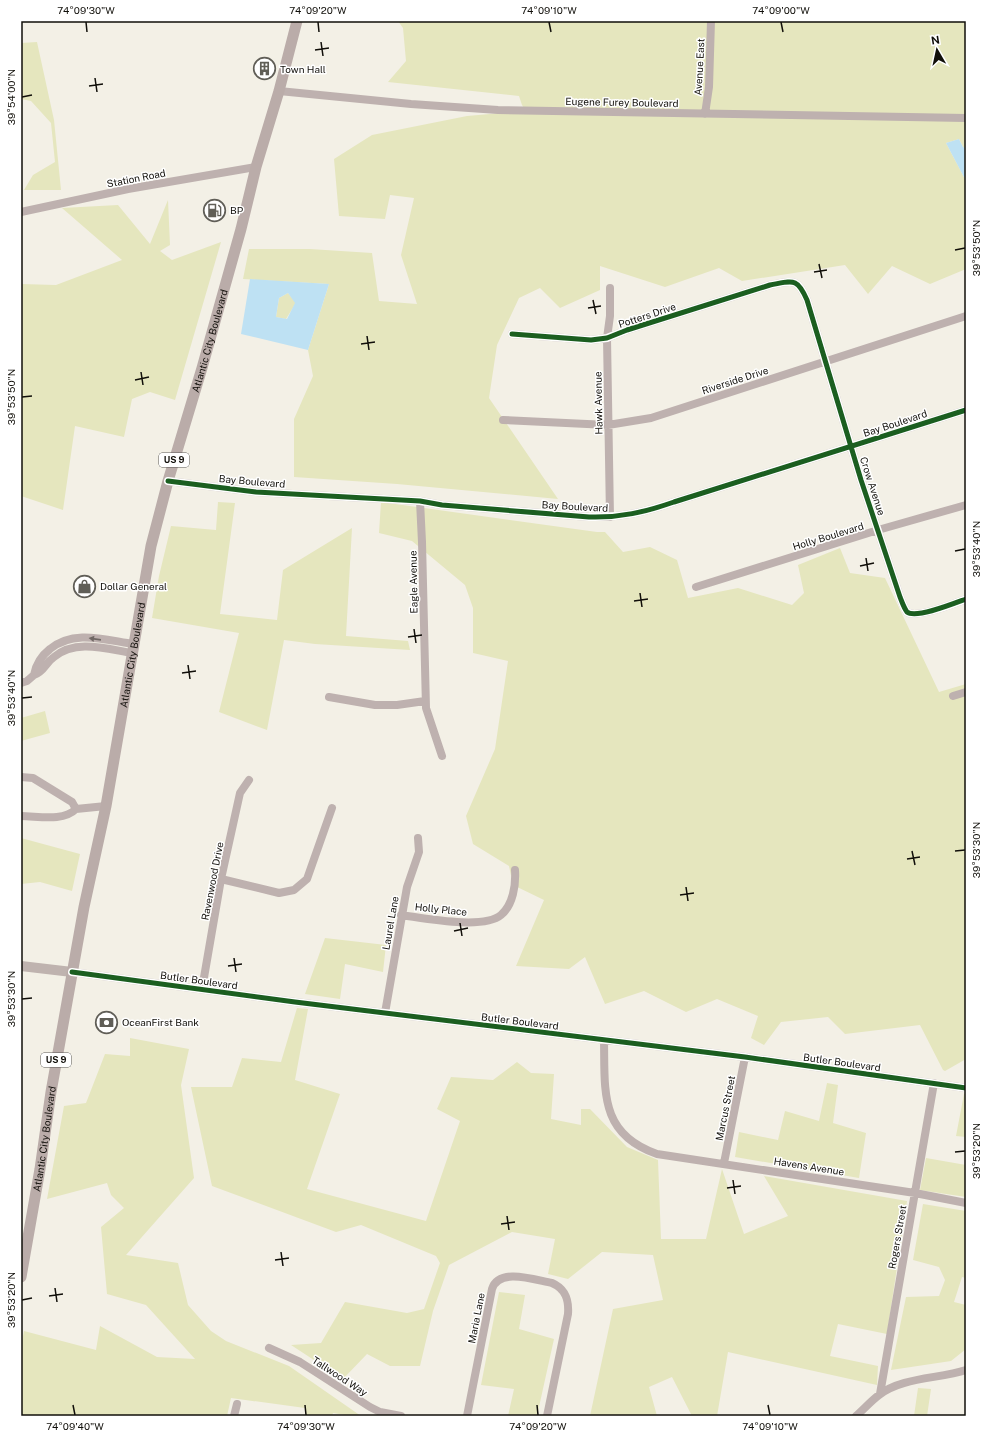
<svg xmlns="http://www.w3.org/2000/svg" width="987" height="1437" viewBox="0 0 987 1437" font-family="'Public Sans',sans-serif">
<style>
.green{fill:#e5e6be}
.water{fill:#bee1f3;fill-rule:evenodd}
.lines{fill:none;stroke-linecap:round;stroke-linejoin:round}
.minor{stroke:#beb1af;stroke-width:8}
.major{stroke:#bfb3af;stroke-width:10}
.highway{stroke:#baaca9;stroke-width:11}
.cycleway-casing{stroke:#fff;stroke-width:8}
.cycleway{stroke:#1b5e20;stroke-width:5}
.oneway{fill:#706865}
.ticks{fill:none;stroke:#110f0a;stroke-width:1.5}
.labels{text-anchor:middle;stroke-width:3;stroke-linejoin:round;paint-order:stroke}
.shield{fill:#fff;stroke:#585754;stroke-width:1}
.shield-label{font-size:9px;font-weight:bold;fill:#110f0a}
.street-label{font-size:10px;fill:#110f0a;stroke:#fff}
.poi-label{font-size:10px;fill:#110f0a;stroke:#fff;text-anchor:start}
.neatline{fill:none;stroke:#110f0a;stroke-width:1.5}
.ticks-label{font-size:10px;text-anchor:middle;fill:#110f0a}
</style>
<rect width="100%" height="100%" fill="#f3f0e6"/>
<path class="green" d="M398,21H966V153L959,139L946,143L966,181V269L930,284L892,266L868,294L845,265L742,281L719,268L665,287L600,266V290L560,308L540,288L519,298L497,345L489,398L558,499L397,484L294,477V419L313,376L308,350L329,284L243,279L249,249H310L372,253L379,301L417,304L401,255L414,198L390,195L385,219L339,216L334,159L372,135L467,116L526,111L522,105L519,96L388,82L406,61L403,28Z
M37,42L54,120L61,190H24L33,175L55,162L51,123L31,101L21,99V43Z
M168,200L170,245L160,251L172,260L221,242L175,400L150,392L132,399L124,437L75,426L63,510L21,496V284L56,285L122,260L62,208L118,205L150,244Z
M288,293L296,303L286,319L276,317L279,298Z
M218,502L235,503L220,614L277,620L283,570L352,528L346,636L408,641L410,650L315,644L284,640L267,730L219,712L239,633L152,618L159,576L171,526L216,530Z
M381,502L597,532H605L623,552L650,547L677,560L688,598L738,588L792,605L804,593L798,565L840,548L850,573L885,578L939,692L966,684V1059L945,1071L943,1070L920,1025L845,1034L828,1017L781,1022L764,1045L751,1038L758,1016L717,999L686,1012L644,991L605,1004L585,957L569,969L516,966L544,900L513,885L509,866L473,844L466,816L495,749L508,661L473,653V608L465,585L412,541L379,533Z
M45,711L50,733L21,741V718Z
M21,838L80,854L72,891L40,882L21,884Z
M325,938L386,945L383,972L345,964L340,999L305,994Z
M297,1008L308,1009L295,1080L340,1094L307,1189L426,1221L460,1121L437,1109L451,1077L493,1080L517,1062L531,1073L554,1074L551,1119L581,1125V1109H590L627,1147L658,1160L661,1239H706L722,1169L744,1234L788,1216L764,1176L907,1201L887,1334L838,1324L830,1356L878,1366L877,1385L728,1352L717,1416H692L672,1377L649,1387L657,1416H590L613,1309L663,1300L653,1255L602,1252L568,1279L548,1274L555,1239L512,1232L449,1265L433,1311L420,1366H390L367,1354L343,1379L291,1345L321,1343L345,1302L407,1313L424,1309L440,1263L436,1256L361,1225L336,1232L212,1186L191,1087H232L242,1058L281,1062Z
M130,1038L189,1049L181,1085L194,1178L126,1255L178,1263L188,1305L211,1331L226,1341L289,1366L361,1416H351L333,1413L332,1416H306L305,1408L231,1398L227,1416H21V1346L24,1331L96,1350L100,1326L157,1357L195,1359L146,1305L107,1294L101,1227L124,1208L111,1195L107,1183L47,1199L64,1106L86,1103L105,1054L130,1056Z
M827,1083L838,1085L833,1123L866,1133L859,1178L735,1157L739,1132L778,1140L785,1111L819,1121Z
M964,1094H966V1137L956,1136Z
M926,1158L966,1165V1197L920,1190Z
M923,1204L966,1211V1278L962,1277L954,1302L966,1305V1349L951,1361L891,1370L906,1297L939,1296L945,1280L939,1267L913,1260Z
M499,1292L525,1295L519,1329L554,1339L537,1416H508L514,1389L481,1385Z
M918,1388L931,1389L927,1416H914Z"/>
<path class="water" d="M959,139L963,147L966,149V181L946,143Z
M250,279L329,284L308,350L241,334ZM288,293L295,303L287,319L276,317L279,298Z"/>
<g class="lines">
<path class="minor" d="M279,91L411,104L498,110L966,118
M705,114L709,87L711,21
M21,212L128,189L256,167
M610,288V316L607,338L610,517
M512,334L591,340L607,338L627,330L770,285C793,281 797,277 807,300L861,480L900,597C902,602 904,608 907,612C916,619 955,603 966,599
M503,420L608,425L651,418L966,316
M168,481L256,492L420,501L442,505L589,517C620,518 645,512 674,502L966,410
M420,501L422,542L426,708L442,756
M696,587L878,530L966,505
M132,653C106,649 76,639 54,657C45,663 45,671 34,675C36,664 41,656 50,649C74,629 105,640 134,644
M21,683L27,681L34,675
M953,696L966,692
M329,697L375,705H397L425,701
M21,777L33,778L72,802L76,809C63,822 38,816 21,816
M76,809L106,806
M221,879L279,893L294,890L307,879L332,808
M401,915C424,918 483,930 501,915C513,905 516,885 515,870
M72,972L295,1002L745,1057L966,1088
M202,989L221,879L240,793L249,780
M385,1013L407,887L419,852L418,838
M604,1040C605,1091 599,1134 657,1154L915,1193L966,1203
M724,1163L745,1057
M269,1348L300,1362L370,1407L380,1412L401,1416
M880,1394L934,1083
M234,1416L237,1404
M467,1416L492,1289C499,1267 535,1280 552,1283C566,1289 569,1300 568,1314L547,1416
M856,1416C864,1409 871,1401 879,1395C902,1377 939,1379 966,1370"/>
<path class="major" d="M21,966L72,972"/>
<path class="highway" id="s1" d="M21,1277L40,1169L51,1092L84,907L106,806L151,546L168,481L202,368L241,229L256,167L279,91L297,21"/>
<defs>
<path id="cycleway" d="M512,334L591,340L607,338L627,330L770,285C793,281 797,277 807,300L861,480L900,597C902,602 904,608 907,612C916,619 955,603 966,599
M168,481L256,492L420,501L442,505L589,517C620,518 645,512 674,502L966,410
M72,972L295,1002L745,1057L966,1088"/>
</defs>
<use href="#cycleway" class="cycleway-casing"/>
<use href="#cycleway" class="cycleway"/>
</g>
<defs><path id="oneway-solid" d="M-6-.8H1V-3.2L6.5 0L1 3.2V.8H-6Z"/></defs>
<use class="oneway" href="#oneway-solid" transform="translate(95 639) rotate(-172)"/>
<path class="ticks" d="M86,22L87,32M318,22L319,32M549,22L551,32M781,22L783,32M321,42L323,56M315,50L329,48M95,78L97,92M89,86L103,84M22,97L32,95M955,250L965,248M819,264L822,278M814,272L827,270M593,300L596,314M588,308L601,306M367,336L369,350M361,344L375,342M141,372L143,385M135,380L149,377M22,397L32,396M955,551L965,549M866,558L868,571M860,566L874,563M640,593L642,607M634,601L648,599M414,629L416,643M408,637L422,635M188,665L190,679M182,673L196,671M22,698L32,697M912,851L915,865M955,851L965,850M907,859L920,857M686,887L688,901M680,895L694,893M460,923L462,936M454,931L468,928M234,958L236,972M228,966L242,964M22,999L32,998M955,1152L965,1151M733,1180L735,1194M727,1188L741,1186M507,1216L509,1230M501,1224L515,1222M281,1252L283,1266M275,1260L289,1258M55,1288L57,1302M49,1296L63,1294M22,1300L32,1298M73,1405L75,1415M305,1405L306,1415M537,1405L538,1415M768,1405L770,1415"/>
<defs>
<symbol id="building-ring" viewBox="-11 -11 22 22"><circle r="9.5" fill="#fff" stroke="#605e57" stroke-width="1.5"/><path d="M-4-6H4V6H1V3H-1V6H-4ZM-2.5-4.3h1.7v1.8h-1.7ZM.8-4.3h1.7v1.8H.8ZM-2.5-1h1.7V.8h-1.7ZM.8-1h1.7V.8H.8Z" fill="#605e57"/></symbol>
<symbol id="fuel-ring" viewBox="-11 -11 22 22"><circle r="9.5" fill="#fff" stroke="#605e57" stroke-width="1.5"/><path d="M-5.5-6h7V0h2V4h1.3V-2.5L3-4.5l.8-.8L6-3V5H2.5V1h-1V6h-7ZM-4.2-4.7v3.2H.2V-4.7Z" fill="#605e57"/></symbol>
<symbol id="shop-ring" viewBox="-11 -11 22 22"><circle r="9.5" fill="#fff" stroke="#605e57" stroke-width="1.5"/><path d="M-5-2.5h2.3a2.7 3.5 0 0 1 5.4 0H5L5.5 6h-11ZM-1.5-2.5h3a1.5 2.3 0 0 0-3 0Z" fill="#605e57"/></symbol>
<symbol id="bank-ring" viewBox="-11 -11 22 22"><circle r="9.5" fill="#fff" stroke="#605e57" stroke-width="1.5"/><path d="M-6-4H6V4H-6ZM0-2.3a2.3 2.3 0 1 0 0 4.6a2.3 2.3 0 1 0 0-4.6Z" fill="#605e57"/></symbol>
</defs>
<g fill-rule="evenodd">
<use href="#building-ring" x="252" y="56" width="25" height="25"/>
<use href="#fuel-ring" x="202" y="198" width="25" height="25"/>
<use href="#shop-ring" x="72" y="574" width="25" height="25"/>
<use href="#bank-ring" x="94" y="1010" width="25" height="25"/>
</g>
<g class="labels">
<g class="shield">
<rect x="159" y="453" width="30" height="14" rx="3"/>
<rect x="41" y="1053" width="30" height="14" rx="3"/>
</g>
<g class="shield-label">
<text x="174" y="463">US 9</text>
<text x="56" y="1063">US 9</text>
</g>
<g class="street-label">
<text transform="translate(699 67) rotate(-87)" y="4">Avenue East</text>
<text transform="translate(622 102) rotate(1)" y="4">Eugene Furey Boulevard</text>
<text transform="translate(136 178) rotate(-11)" y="4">Station Road</text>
<text transform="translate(647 315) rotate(-18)" y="4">Potters Drive</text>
<text dy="4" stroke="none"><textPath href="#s1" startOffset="956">Atlantic City Boulevard</textPath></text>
<text transform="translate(735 380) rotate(-18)" y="4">Riverside Drive</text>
<text transform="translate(598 403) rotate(-91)" y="4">Hawk Avenue</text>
<text transform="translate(895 423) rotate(-18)" y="4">Bay Boulevard</text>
<text transform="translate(252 481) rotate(5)" y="4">Bay Boulevard</text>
<text transform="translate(873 486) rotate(72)" y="4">Crow Avenue</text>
<text transform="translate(575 506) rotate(3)" y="4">Bay Boulevard</text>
<text transform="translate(828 536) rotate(-17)" y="4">Holly Boulevard</text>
<text transform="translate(413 582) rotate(-91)" y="4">Eagle Avenue</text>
<text dy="4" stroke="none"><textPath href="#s1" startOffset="632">Atlantic City Boulevard</textPath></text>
<text transform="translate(212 881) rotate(-79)" y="4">Ravenwood Drive</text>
<text transform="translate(441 909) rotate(6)" y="4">Holly Place</text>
<text transform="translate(390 923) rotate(-80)" y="4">Laurel Lane</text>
<text transform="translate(199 980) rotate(8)" y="4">Butler Boulevard</text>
<text transform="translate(520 1021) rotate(7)" y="4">Butler Boulevard</text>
<text transform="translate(842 1062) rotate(8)" y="4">Butler Boulevard</text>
<text transform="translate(725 1108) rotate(-79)" y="4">Marcus Street</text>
<text dy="4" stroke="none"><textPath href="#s1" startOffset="140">Atlantic City Boulevard</textPath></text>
<text transform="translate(809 1166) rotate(9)" y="4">Havens Avenue</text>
<text transform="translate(897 1237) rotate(-80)" y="4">Rogers Street</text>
<text transform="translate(476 1318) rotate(-79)" y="4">Maria Lane</text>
<text transform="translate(340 1376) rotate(33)" y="4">Tallwood Way</text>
</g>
<g class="poi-label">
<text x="280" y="73">Town Hall</text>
<text x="230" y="214">BP</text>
<text x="100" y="590">Dollar General</text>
<text x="122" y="1026">OceanFirst Bank</text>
</g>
</g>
<rect width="987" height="1437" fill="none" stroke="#ffffff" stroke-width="44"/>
<g transform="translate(937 50) rotate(351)" stroke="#ffffff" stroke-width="3" paint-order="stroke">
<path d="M0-3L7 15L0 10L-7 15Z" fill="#110f0a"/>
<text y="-6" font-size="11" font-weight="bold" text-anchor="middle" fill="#110f0a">N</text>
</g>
<rect x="22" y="22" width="943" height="1393" class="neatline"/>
<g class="ticks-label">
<text x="86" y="14">74°09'30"W</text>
<text x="318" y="14">74°09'20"W</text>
<text x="549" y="14">74°09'10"W</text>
<text x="781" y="14">74°09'00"W</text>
<text transform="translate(11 97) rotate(-90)" y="4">39°54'00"N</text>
<text transform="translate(976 248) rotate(-90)" y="4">39°53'50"N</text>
<text transform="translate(11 397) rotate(-90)" y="4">39°53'50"N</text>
<text transform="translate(976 549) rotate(-90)" y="4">39°53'40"N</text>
<text transform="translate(11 698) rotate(-90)" y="4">39°53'40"N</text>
<text transform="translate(976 850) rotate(-90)" y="4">39°53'30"N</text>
<text transform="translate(11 999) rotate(-90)" y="4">39°53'30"N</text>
<text transform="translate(976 1151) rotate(-90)" y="4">39°53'20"N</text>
<text transform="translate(11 1300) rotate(-90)" y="4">39°53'20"N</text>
<text x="75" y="1430">74°09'40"W</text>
<text x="306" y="1430">74°09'30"W</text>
<text x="538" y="1430">74°09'20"W</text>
<text x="770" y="1430">74°09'10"W</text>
</g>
</svg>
